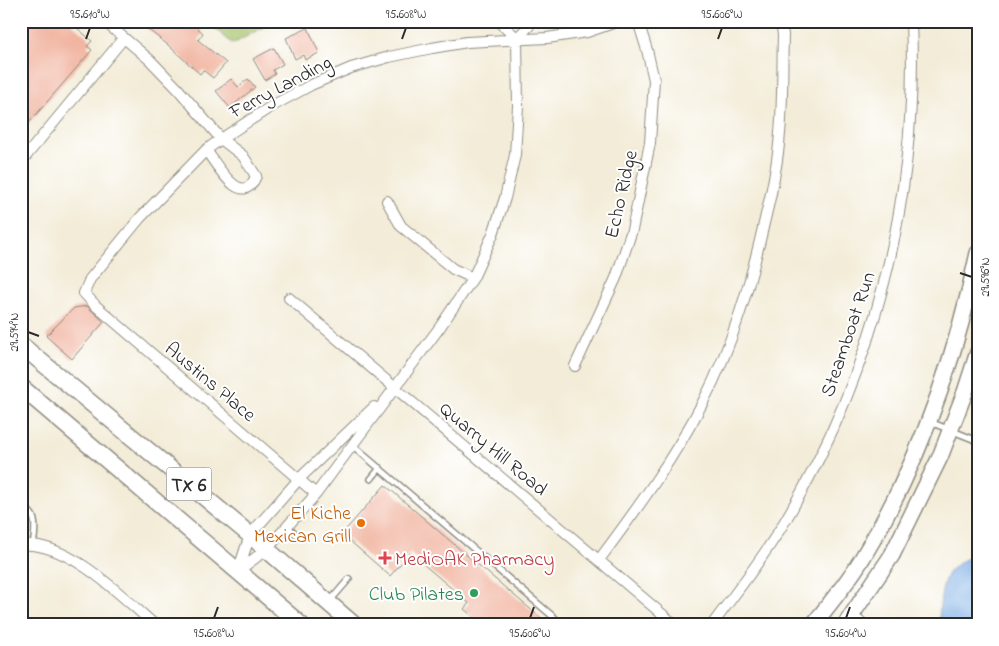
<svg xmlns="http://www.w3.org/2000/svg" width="999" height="646" viewBox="0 0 999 646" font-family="'Indie Flower',sans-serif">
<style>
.green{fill:#a5c26a;stroke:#68764a}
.water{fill:#76a9e2;stroke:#506a86}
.building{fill:#f1b39f}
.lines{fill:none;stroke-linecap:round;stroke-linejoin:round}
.service-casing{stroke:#8f8c82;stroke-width:8}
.minor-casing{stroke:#8f8c82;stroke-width:12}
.secondary-casing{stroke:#8f8c82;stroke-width:18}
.primary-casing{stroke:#8f8c82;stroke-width:19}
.service{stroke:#fff;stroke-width:5}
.minor{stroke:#fff;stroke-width:10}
.secondary{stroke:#fff;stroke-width:15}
.primary{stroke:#fff;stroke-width:16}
.ticks{fill:none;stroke:#2b2b2b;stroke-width:2}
.food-dot{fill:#e8710a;stroke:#fff;stroke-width:2}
.health-dot{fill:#e0444e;stroke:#fff;stroke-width:2}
.leisure-dot{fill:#2e9e5b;stroke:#fff;stroke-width:2}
.labels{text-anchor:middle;stroke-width:4;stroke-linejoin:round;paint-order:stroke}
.shield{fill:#fff;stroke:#6b6b6b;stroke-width:1}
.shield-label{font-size:19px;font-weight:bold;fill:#2b2b2b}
.street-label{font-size:20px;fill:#2b2b2b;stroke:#fff}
.food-label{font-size:20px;fill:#c56008;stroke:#fff;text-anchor:end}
.health-label{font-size:20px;fill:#be3a42;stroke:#fff;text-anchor:start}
.leisure-label{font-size:20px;fill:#27864d;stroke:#fff;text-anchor:end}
.neatline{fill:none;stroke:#2b2b2b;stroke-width:2}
.ticks-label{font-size:12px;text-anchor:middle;fill:#2b2b2b}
</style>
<rect width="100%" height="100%" fill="#fff"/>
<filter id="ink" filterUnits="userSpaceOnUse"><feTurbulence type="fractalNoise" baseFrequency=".02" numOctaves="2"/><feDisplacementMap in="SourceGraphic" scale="10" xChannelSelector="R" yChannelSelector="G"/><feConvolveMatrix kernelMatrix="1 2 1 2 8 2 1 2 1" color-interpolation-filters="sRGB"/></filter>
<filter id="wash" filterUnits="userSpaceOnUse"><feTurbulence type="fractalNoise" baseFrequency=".0096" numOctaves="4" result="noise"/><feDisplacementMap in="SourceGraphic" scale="20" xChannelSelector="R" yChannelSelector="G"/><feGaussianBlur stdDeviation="1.12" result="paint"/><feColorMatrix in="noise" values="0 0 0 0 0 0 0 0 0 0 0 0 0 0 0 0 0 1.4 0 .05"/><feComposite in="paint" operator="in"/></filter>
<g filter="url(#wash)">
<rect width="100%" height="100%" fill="#f3ecd8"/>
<path class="green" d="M206,21H274L233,44Z"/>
<path class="water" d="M978,553V625H939C939,612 941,583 948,573C956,563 967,558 978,553Z"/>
<g id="blocks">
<path class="building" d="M21,21H69L92,41L87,46L92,50L21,132Z
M137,21H189L203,33L198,40L226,63L213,78L203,70L200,74L168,45Z
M308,28L319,53L305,60L303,55L295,59L286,38Z
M274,48L283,64L273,70L275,74L265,80L253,59Z
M231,79L238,87L248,79L255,87L230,108L216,91Z
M87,306L104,322L72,359L46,336L74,308Z
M385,485L442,534L549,625H483L464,609L469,603L410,553L390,576L342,534Z"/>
</g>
</g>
<g filter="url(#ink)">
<use href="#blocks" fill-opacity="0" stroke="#8f8c82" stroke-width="1"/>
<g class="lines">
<defs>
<path id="service" d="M930,422L978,441
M974,440L978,429
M352,445L563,625
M371,479L380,468
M21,508C39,511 35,532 33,546
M287,527L300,537
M330,601L349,579
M855,615L868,625"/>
<path id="minor" d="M104,21L150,60L178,89L221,139L243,156L256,176C242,211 216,163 206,150
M501,21V24L517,38
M517,38L529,26V21
M21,162L123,39
M387,201L401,226L453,269L473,278
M289,298L675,625
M575,366L616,278L632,230L650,143L654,80L647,50L638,21
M316,494L96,306L84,293L90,279L140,218L206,150L221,139L272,106L311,85L351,68L389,57L432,48L467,42L547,38L587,32L619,21
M21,545C69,541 121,596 155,625
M599,560C637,509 674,458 703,402C733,345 751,281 765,219C772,191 778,162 780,133C783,101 782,67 783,35L781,21
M238,571L267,549L316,494L440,327L473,278L493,234L505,198L515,155L518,106L517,38
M238,571L250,535L299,479L374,407
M712,625C736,592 761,561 782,526C874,374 919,198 911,21"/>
<path id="secondary" d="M813,625C830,603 849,581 863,557C920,463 955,360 978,253
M845,625L892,555L940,457L965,392L978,352"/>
<path id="primary" d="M21,345L250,535L354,625
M21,387L301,625"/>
</defs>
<use href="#service" class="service-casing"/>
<use href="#minor" class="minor-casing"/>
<use href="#secondary" class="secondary-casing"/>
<use href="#primary" class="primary-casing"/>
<use href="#service" class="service"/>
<use href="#minor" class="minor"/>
<use href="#secondary" class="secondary"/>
<use href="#primary" class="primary"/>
</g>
</g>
<path class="ticks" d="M86,39L90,28M402,39L406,28M718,39L722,28M960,273L972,277M28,332L39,336M214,618L218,607M530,618L534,607M846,618L850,607"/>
<circle class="food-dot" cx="361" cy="523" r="5"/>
<path class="health-dot" d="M382.5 550.5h5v5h5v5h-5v5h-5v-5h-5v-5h5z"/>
<circle class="leisure-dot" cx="474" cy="593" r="5"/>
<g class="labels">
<rect class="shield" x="166.5" y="467.5" width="45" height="33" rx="4"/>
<g class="shield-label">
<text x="189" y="491">TX 6</text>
</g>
<g class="street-label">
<text transform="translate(280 86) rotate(-28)" y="7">Ferry Landing</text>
<text transform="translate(620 194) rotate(-77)" y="7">Echo Ridge</text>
<text transform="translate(847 334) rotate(-71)" y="7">Steamboat Run</text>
<text transform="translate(211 381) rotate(40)" y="7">Austins Place</text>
<text transform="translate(494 448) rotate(40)" y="7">Quarry Hill Road</text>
</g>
<g class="food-label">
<text x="351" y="519">El Kiche<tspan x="351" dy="23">Mexican Grill</tspan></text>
</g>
<g class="health-label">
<text x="395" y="565">MediOAK Pharmacy</text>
</g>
<g class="leisure-label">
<text x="464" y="600">Club Pilates</text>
</g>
</g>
<rect width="999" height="646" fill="none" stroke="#fff" stroke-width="55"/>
<rect x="28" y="28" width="944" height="590" class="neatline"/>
<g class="ticks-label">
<text x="90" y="18">95.610°W</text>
<text x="406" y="18">95.608°W</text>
<text x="722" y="18">95.606°W</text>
<text transform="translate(985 277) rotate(-90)" y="4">29.596°N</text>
<text transform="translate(14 332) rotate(-90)" y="4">29.594°N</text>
<text x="214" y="637">95.608°W</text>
<text x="530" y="637">95.606°W</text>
<text x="846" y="637">95.604°W</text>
</g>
</svg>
